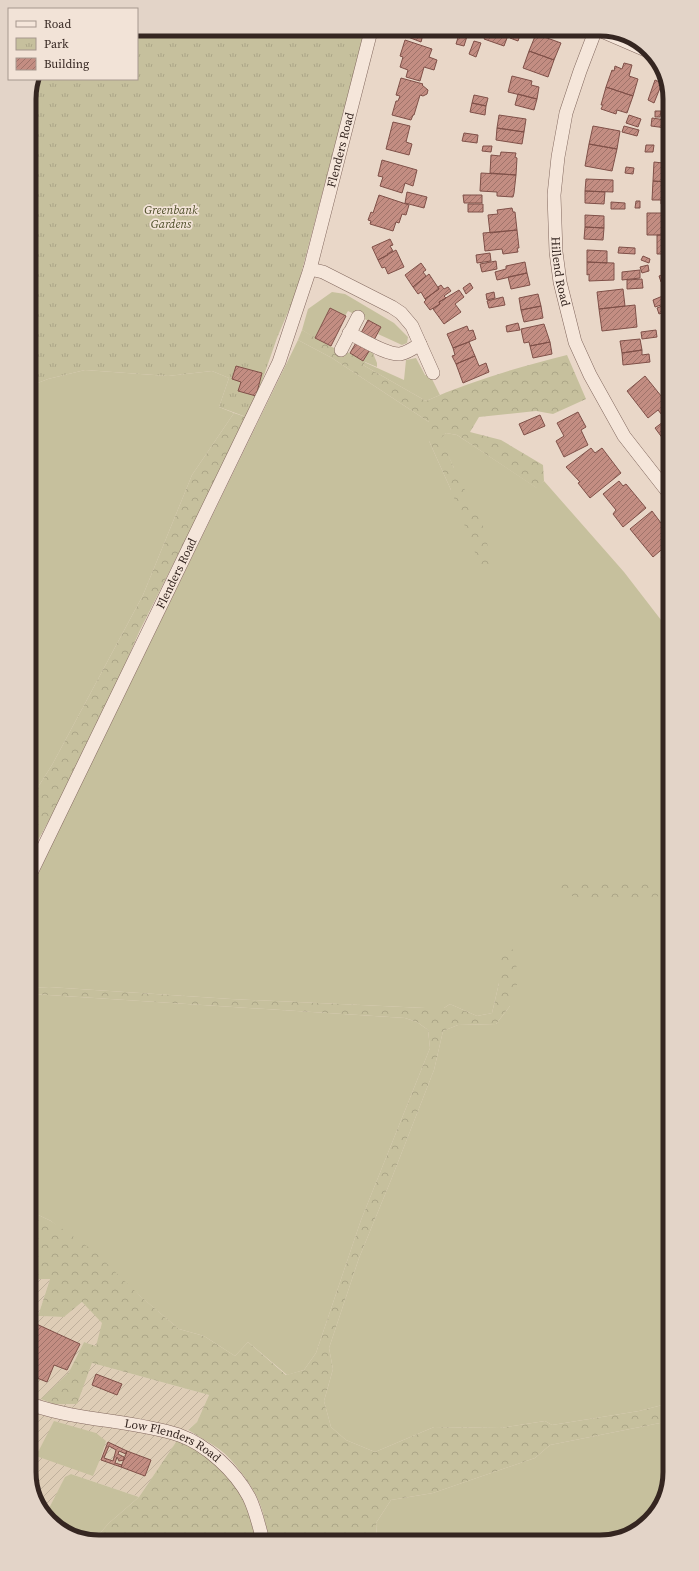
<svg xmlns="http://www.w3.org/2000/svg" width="699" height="1571" viewBox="0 0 699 1571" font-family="'Source Serif 4',serif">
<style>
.farmland{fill:url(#farmland-furrows)}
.green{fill:#c6c09d}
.forest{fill:url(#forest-crowns)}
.park{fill:url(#park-tufts)}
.building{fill:url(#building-hatch);stroke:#7f5048;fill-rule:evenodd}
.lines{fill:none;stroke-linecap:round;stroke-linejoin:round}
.street-casing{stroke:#83695f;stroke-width:14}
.street{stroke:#f5e6da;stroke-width:13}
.labels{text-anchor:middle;stroke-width:3.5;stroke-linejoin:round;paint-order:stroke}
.street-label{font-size:12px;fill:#352621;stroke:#f2e3d7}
.park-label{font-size:12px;font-style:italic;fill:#4f4f2a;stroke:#f2e3d7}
.rim{fill:none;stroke:#352621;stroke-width:5}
</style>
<defs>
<pattern id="farmland-furrows" width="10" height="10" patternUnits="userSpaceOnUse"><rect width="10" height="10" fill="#decdb6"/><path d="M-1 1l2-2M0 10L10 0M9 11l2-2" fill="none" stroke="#bfb09c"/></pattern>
<pattern id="forest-crowns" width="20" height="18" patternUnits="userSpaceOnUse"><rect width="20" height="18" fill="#c6c09d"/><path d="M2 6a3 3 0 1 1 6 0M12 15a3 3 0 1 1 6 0" fill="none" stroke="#aba587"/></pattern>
<pattern id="park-tufts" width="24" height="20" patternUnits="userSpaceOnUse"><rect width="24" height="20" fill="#c6c09d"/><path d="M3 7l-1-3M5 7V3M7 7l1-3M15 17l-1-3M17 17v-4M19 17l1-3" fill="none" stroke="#aba587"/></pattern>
<pattern id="building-hatch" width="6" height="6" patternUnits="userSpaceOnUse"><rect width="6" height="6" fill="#c38d82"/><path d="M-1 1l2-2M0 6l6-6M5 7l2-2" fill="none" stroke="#9f736a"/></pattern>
</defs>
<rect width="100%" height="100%" fill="#e9d7c8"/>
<path class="farmland" d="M32,1279H50L38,1316L64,1317L82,1302L103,1323L96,1346L84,1342L69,1372L42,1399L76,1404L92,1363L209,1395L197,1422L180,1436L139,1497L71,1474L65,1478L46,1514L33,1495Z"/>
<path class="green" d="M332,292L345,294L394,323L408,337L407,343L402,345L378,334L381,327L348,311L345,316L330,308L315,338L302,330L308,309Z
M298,340L332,358L429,422V441L451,490L454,468L440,438L446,433L457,435L537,488L544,481L624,572L668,629L670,1403L639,1411L552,1425L545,1421L500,1428L434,1427L375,1452L346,1440L331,1427L324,1401L333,1369L329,1348L359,1258L391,1180L434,1070L443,1031L458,1025L496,1024L510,1006L499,962V983L492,1013L477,1016L450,1004L444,1008H425L231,999L49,987L34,988L33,994L405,1018L417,1022L428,1030L430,1048L361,1220L316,1353L304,1370L287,1375L248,1342L235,1356L204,1336L179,1329L51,1221L32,1212L31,972L35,963L31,955V899L35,882L48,852Z
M416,358L425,375L431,377L440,395L426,401L363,365L364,362L404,380L406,360Z
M85,370L168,376L212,371L229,378L219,407L234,413L192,475L143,595L52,765L31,798L30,386L48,379Z
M31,823L37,842L31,856Z
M54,1421L96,1433L106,1441L101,1457L93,1476L36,1456Z
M670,1421V1473L656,1515L623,1538L377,1540L376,1523L391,1500L433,1493L535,1458L550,1445Z
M71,1474L139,1497L109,1523L93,1541L56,1527L46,1514L65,1477Z"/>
<path class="forest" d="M302,330L341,352L350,353L363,361L371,348L377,363V367L365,362L363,365L426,401C471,381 519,367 567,355L586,399L553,414L536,411L479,417L470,432L501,440L543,465L544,481L538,489L457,435L446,433L441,438L454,468L484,528L491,562L486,572L482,571L451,490L429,441V422L332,358L298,340Z
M234,413L249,418L203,505L140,630L87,752L37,842L31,823V798L52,765L143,595L192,475Z
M668,881V896L587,900L557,892V882Z
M506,947L516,951L517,988L510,1006L496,1024L458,1025L443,1031L434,1070L391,1180L359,1258L329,1348L333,1369L324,1401L331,1427L346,1440L375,1452L434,1427L500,1428L545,1421L552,1425L639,1411L670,1403V1421L550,1445L535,1458L433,1493L391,1500L376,1523L377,1540L268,1541C265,1511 258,1494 240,1471C234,1463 227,1455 219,1449C209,1442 198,1436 188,1430L197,1422L209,1395L92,1363L77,1404H54L41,1399L69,1372L84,1342L96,1346L102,1323L82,1302L64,1317L38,1316L50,1279H32V1212L51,1221L94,1251L139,1295L179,1329L204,1336L235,1356L248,1342L286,1375L304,1370L316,1353L361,1220L430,1048L428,1030L417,1022L405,1018L33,994L34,988L49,987L231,999L425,1008H444L450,1004L477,1016L492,1013L499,983V962Z
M178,1439L202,1452L222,1469L246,1499L259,1541H93L109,1523L139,1497Z"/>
<path class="park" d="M365,31L296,293L277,338L249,418L219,407L229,378L212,371L168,376L85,370L48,379L30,386L29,94L36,79H137V34Z"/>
<path class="building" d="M488,30H510L504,46L484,39Z
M513,30H522L518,41L510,38Z
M410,31H424L421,42L408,37Z
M460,31L468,33L464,46L456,44Z
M536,34L561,43L554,60L529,51Z
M405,40L432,49L429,57L437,60L434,70L424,67L420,81L406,77L408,70L400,67L403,57L400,56Z
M474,41L481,43L476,57L469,54Z
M529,51L554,60L548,77L523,68Z
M624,63L632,65L629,76L638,79L633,96L606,87L612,70L614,71L615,66L622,69Z
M512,76L532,81L531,85L539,87L537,99L508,92Z
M401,78L423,84L422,85L428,90L427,94L423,96L420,95L414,115H413L411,120L392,115L396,101H398L400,96L396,95Z
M655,80L662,83L654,103L648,100Z
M606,87L633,96L627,113L617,110L616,114L601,109L603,105H601Z
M518,94L537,99L534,110L515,105Z
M474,95L488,98L486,106L472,103Z
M472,103L486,106L485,115L470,112Z
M655,111H661L660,117H655Z
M499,115L526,119L524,132L497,128Z
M629,115L641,119L638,127L626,123Z
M652,118L666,120V128L651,126Z
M393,122L410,126L406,142L412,144L409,155L386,149Z
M593,126L620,131L617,149L589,144Z
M624,126L639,130L637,136L622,132Z
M497,128L524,132L522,144L496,140Z
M464,133L478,135L477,143L462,141Z
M589,144L617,149L612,171L585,166Z
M646,145H654L653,152H645Z
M483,146H492L491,152L482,151Z
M501,152L516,153L515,157L517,158L516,175L490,173L491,155L500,156Z
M382,160L417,170L413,186L405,183L402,193L380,186L383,177L378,176Z
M663,160H666L667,182L653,181L654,162L663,163Z
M626,167L634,168L633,174L625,173Z
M481,173L516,175L514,193L513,197L497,196V192L480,191Z
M586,179L613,180V192L585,191Z
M653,181L667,182V205L661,204V200H652Z
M585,191L605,192L604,204L585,203Z
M407,192L427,197L424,208L405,203Z
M379,195L409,205L406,215L402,214L399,223L396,222L393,231L370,224L371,221L368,220L371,212L373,213Z
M463,195H482V203H464Z
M636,201H640V208H635Z
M611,202L625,203V209H611Z
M468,204H483V212H468Z
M512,208L513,212H515L517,230L490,233L488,215L498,214L497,210Z
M647,213H667V235H647Z
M585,215L604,216V228L585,227Z
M585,227L604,228L603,240L584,239Z
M517,230L519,248H517L518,252L503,254L502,249L485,251L483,233Z
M657,235H667V254H657Z
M390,239L393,245L390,246L393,251L387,254L388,255L378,260L372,247Z
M619,247L635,248V254L618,253Z
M396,250L404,267L388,274L385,267L382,268L378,260Z
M587,250L607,251V263L587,262Z
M490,253L491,261L477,263L476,255Z
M643,256L650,259L649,263L641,260Z
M496,261L497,269L482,272L480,264Z
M525,262L527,273L497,280L495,272L506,269V266Z
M587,262L614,263V280L589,281V274L587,275Z
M421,263L426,270L423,272L426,276L413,287L405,275Z
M648,265L649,271L642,273L640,267Z
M640,270V278L622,280V272Z
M527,273L530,285L511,289L508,277Z
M667,273V280L661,282L659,276Z
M429,274L439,289L425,299L421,292L418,294L413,287Z
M642,279L643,288L627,289V280Z
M470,283L473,288L466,294L463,288Z
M441,285L444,289L448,287L451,291L444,296L446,298L439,302L440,304L430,310L424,302L426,300L425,299L439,289L438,287Z
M623,289L625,306L599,309L597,292Z
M459,290L464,297L455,304L461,312L444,324L433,309L440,304L439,302Z
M494,292L495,298L487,300L486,294Z
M538,294L541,306L521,310L519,298Z
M665,295L667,303L655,307L653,300Z
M503,297L505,305L489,308L487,301Z
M667,304V311L659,314L657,308Z
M635,305L637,327L602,331L599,309Z
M541,306L543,318L524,322L521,310Z
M330,308L346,316L331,346L315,338Z
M368,320L381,327L374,340L361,333Z
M518,323L520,330L507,332L506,326Z
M544,324L550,342L530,346L529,342L524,343L521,329Z
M467,326L469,331L473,330L476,339L453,348L447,334Z
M656,330L657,337L642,339L641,332Z
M640,339L642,350L622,353L620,341Z
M357,341L371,348L363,361L350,353Z
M469,342L475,356L456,364L452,356L455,355L453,348Z
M550,342L552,354L533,358L530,346Z
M642,350V355L649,354L650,362L623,365L622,353Z
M475,356L479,366L486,363L489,372L463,383L456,364Z
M236,366L262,373L256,396L238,391L241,382L232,379Z
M645,376L666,402L667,401V411L662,415L658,410L648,418L627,391Z
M578,412L586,427L581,430L588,445L564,457L556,441L564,436L557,423Z
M540,415L545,426L524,435L519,424Z
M667,419V442L666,443L655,428Z
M591,448L595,453L602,448L621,473L590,498L578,483L580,482L566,467Z
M619,481L623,486L626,484L646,508L623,527L613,514L616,510L603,494Z
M652,511L667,531L661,536L667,545L653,557L630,529Z
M668,551V566L661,557Z
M32,1322L80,1344L67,1370L54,1365L47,1382L32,1376Z
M96,1374L122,1384L117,1395L92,1385Z
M33,1411L38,1414L33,1427Z
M108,1442L127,1451L126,1454L119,1451L118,1454L124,1457V1460L119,1461L117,1457L115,1463L122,1465L121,1467L101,1460ZM109,1446L116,1450L113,1461L104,1458Z
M127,1451L151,1460L145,1476L121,1467Z
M33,1492L39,1496L37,1501L33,1495Z"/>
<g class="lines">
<defs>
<g id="street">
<path id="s1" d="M596,29L580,71L566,113L558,157L554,195L556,252L560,282L575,342L590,375L624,436L667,491"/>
<path d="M597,29L648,51"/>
<path d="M310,269L323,272L392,307L401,313L412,326L433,373"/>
<path d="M349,333C362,339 386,355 400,354C407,353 414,348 420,344"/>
<path d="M341,350L358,317"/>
<path id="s2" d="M31,873L279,362L310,269L371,31"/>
<path id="s3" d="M33,1405C80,1421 132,1420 179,1435C207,1445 235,1471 249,1497C256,1511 259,1526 263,1541"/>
</g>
</defs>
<use href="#street" class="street-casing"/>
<use href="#street" class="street"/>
</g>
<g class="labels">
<g class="street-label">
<text dy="4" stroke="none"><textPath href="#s2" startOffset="789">Flenders Road</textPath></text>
<text dy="4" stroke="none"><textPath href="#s1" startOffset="249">Hillend Road</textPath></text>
<text dy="4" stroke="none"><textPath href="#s2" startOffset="333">Flenders Road</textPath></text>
<text dy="4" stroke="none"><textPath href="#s3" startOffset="145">Low Flenders Road</textPath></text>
</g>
<g class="park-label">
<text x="171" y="214">Greenbank<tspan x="171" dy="14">Gardens</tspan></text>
</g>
</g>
<path d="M0 0H699V1571H0ZM99 36H600A63 63 0 0 1 663 99V1472A63 63 0 0 1 600 1535H99A63 63 0 0 1 36 1472V99A63 63 0 0 1 99 36Z" fill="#e3d4c8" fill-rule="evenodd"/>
<path class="rim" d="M99 36H600A63 63 0 0 1 663 99V1472A63 63 0 0 1 600 1535H99A63 63 0 0 1 36 1472V99A63 63 0 0 1 99 36Z"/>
<rect x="8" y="8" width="130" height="72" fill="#f2e3d7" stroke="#a6978e"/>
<rect x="16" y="21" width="20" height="6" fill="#f5e6da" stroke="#a6978e"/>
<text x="44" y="28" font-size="12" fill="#352621">Road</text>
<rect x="16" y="38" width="20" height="12" fill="url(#park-tufts)" stroke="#a6978e"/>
<text x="44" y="48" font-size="12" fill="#352621">Park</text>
<rect x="16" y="58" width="20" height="12" fill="url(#building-hatch)" stroke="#a6978e"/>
<text x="44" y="68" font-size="12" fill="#352621">Building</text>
</svg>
